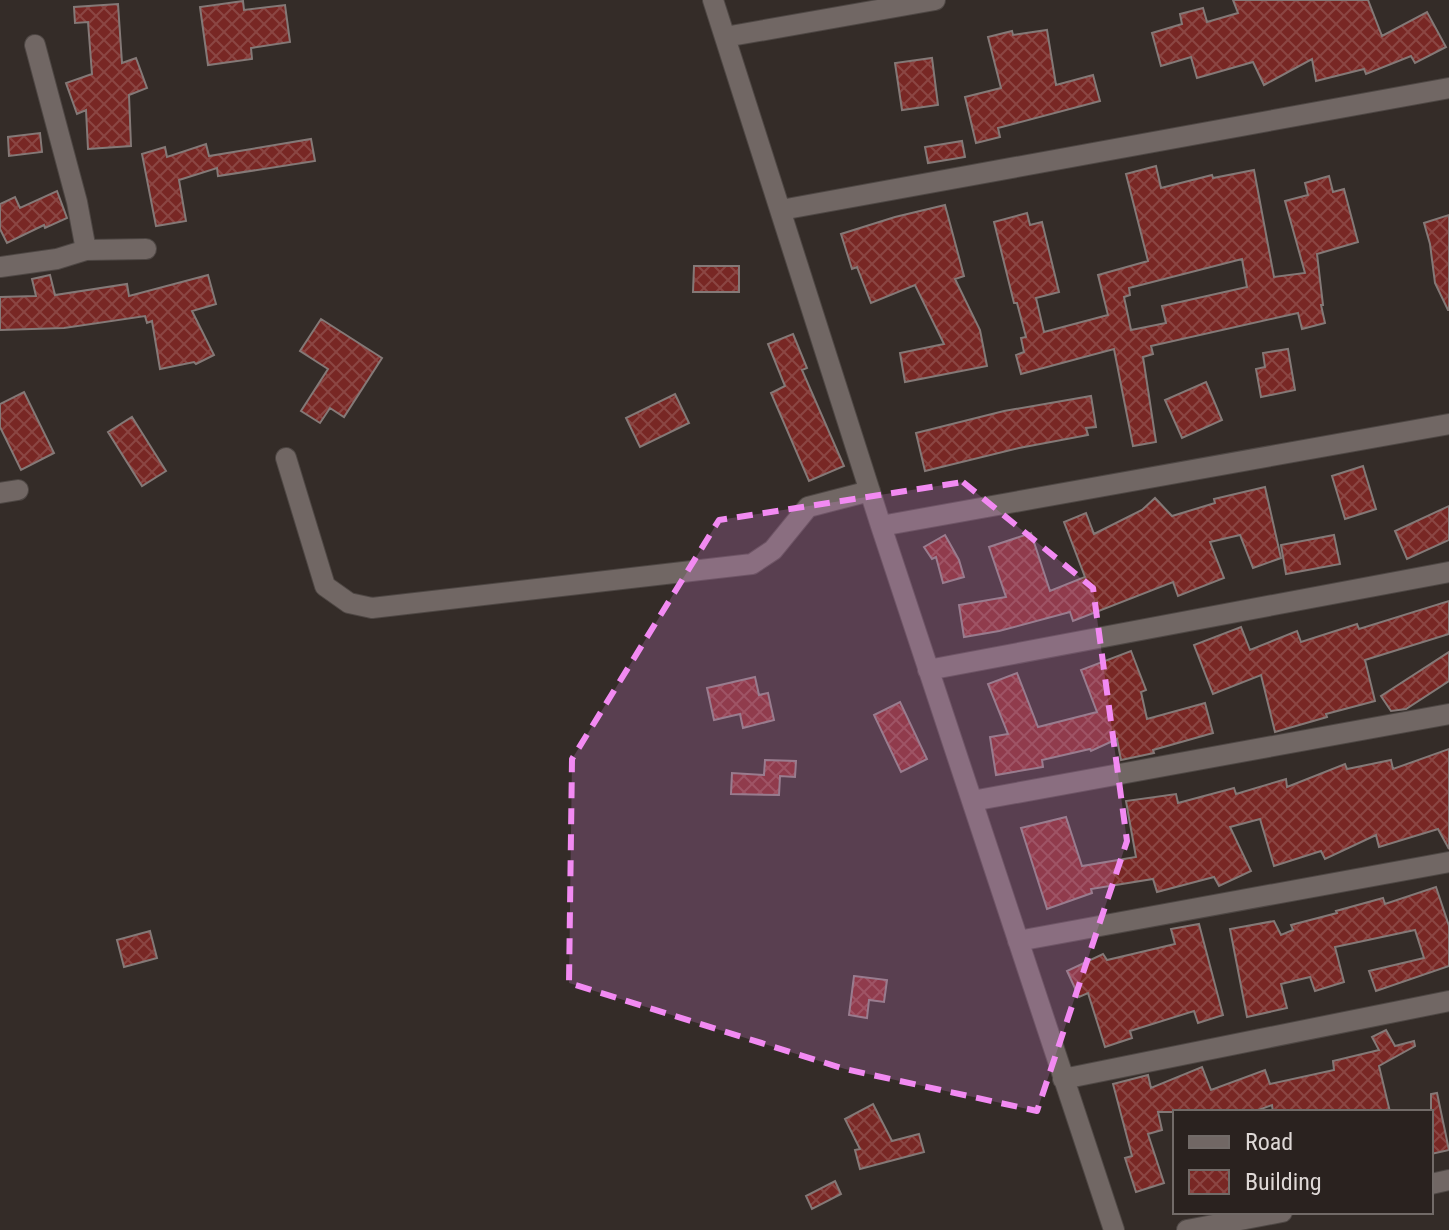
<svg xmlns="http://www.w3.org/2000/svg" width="1449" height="1230" viewBox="0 0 1449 1230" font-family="'Roboto Condensed',sans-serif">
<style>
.building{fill:url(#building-cross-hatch);stroke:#847977;stroke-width:2;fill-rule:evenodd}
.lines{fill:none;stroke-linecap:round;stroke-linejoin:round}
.minor-casing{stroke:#4e4744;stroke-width:22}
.minor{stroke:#716764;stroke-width:20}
.marked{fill:#f28af2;fill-opacity:0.2;stroke:#f28af2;stroke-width:6;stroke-dasharray:16 10;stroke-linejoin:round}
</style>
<defs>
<pattern id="building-cross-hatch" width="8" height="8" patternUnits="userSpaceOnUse" patternTransform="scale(2)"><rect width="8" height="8" fill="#782724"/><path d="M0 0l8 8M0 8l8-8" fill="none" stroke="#8b4643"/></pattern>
</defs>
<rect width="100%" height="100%" fill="#342c28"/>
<path class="building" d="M1233,0H1368L1382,36L1427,12L1446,47L1415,63L1411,56L1366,74L1364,69L1316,81L1312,59L1264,85L1253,62L1197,78L1191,57L1161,66L1152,33L1182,24L1180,14L1203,8L1207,22L1238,13Z
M243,1L244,10L285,5L290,42L251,48L252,59L208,65L200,7Z
M118,4L122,63L136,58L147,88L129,95L131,146L88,149L86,110L77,114L66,83L92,74L88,22L75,23L74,7Z
M1047,30L1056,85L1093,75L1100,101L998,128L1000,137L976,143L965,97L1001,88L988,37L1012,31L1013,35Z
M932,58L938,105L902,110L895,63Z
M40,133L42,152L9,156L8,137Z
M311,139L315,161L218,176L217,168L179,180L186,221L156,226L142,154L165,147L167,157L206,144L209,156Z
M962,141L965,157L928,163L925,147Z
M1156,166L1161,188L1212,175L1213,178L1254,170L1274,277L1305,273L1285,201L1308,195L1305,183L1329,176L1333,192L1344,189L1358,242L1317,254L1323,305H1321L1325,323L1302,329L1298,313L1151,346L1153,354L1143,357L1156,442L1133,446L1114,349L1021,374L1016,355L1024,352L1021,338L1026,337L1017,303H1014L994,222L1027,213L1030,225L1042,222L1059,292L1036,298L1044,332L1108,315L1098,275L1148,261L1126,174ZM1242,259L1247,287L1162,306L1166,323L1131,330L1124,297L1130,295L1129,288Z
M57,191L67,218L45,228L44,225L7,243L0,229V204L15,197L20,208Z
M945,205L964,276L955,279L980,330L987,366L905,382L900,353L944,344L915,285L871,303L857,267L852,269L841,234L895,217Z
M1449,215V310H1448L1435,283L1430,244L1424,223Z
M694,266H739V292H693Z
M50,275L55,295L127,284L129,296L208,275L216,304L192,311L214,355L196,364L194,362L160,369L152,321L147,323L145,316L64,328L0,330V297L36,296L32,279Z
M321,319L382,358L344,417L330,408L320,423L301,411L328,369L300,351Z
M793,334L807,368L802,370L844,466L809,481L771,393L785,386L768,344Z
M1288,349L1295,390L1261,397L1256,369L1265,367L1263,353Z
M1206,382L1222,420L1182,438L1165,400Z
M24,392L54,453L21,470L0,427V404Z
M675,394L689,423L640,447L626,418Z
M1091,396L1096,427L1086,428L1088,435L1019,448L925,471L916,433L1004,411Z
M132,417L166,471L142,486L108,432Z
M1363,466L1376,509L1345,519L1332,476Z
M1265,487L1281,558L1253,568L1240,535L1210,542L1224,578L1178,596L1173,582L1073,621L1070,612L999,631L964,637L959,605L1006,597L989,547L1031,533L1050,591L1085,577L1064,522L1086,513L1094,534L1142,510L1155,498L1172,516L1215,503L1214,499Z
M1449,506V540L1407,559L1395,531Z
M945,535L959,560L964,577L943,583L936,557L932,559L924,547Z
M1334,535L1340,564L1286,574L1281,545Z
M1449,601V634L1365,660L1375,701L1326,714L1327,717L1275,732L1261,675L1213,694L1194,645L1241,627L1250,650L1297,631L1301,642L1357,624L1359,629Z
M1131,651L1146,690L1141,692L1147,719L1205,703L1213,733L1153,750L1154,753L1121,760L1117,739L1091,751L1090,749L1042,760L1043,767L996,775L990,737L1008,734L988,684L1017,673L1038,727L1097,712L1081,670Z
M1449,652V681L1406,709L1391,711L1381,696Z
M755,677L759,695L768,693L774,720L743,728L740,714L714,720L707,688Z
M900,702L927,759L901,772L874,715Z
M1449,749V849L1438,829L1379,847L1376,835L1325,859L1321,851L1274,866L1260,819L1230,827L1251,871L1219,886L1214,877L1157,892L1153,879L1091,889L1092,893L1047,909L1021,828L1066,817L1082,866L1136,857L1126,801L1176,794L1178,803L1234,788L1236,794L1286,779L1287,787L1345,764L1347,769L1391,760L1393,769Z
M765,760L796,761L795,777L780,776L779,795L731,794L732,773L764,775Z
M1436,887L1449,926V966L1376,991L1369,971L1424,958L1415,930L1335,947L1344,982L1315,991L1310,977L1281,984L1287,1008L1247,1017L1230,929L1274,921L1281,935L1293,930L1291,925L1337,913L1336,911L1383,898L1385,904Z
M1199,924L1223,1015L1198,1023L1194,1011L1130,1031L1132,1038L1105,1047L1088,993L1079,997L1067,971L1103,954L1107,960L1175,944L1171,929Z
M150,931L157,958L124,967L117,940Z
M854,976L887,980L884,1002L869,1000L867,1018L849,1015Z
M1386,1030L1395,1046L1414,1041L1415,1046L1379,1066L1390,1112H1273L1272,1105L1253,1112H1158L1162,1130L1148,1134L1164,1183L1136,1192L1125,1158L1132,1156L1113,1084L1148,1075L1151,1088L1202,1067L1211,1090L1265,1070L1270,1084L1334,1070L1333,1061L1379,1050L1372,1037Z
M1437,1093L1449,1150L1431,1154V1094Z
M873,1104L892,1141L919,1134L924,1152L860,1169L855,1150L860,1149L845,1119Z
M835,1181L841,1194L812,1209L806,1196Z"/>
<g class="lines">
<defs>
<path id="minor" d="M713,0L881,526L1114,1230
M725,37L935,0
M781,210L1449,88
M86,250L146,249
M0,267L57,259L86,250L77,202L35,45
M286,458L325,586L349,603L372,608L752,564L773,550L808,507L870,491
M0,493L18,490
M881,526L1449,424
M928,670L1449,572
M972,801L1449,714
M1018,941L1449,862
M1063,1079L1449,1001
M1431,1184L1449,1180
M1187,1230L1282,1212"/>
</defs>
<use href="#minor" class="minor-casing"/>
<use href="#minor" class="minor"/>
</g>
<path class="marked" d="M963,482L1093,588L1127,841L1037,1111L845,1069L569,983L572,759L719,520Z"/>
<rect x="1173" y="1110" width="260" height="104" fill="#2a221f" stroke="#726b68" stroke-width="2"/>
<rect x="1189" y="1136" width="40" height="12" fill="#716764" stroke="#726b68" stroke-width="2"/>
<text x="1245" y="1150" font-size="24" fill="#ded8d6">Road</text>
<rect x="1189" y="1170" width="40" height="24" fill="url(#building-cross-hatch)" stroke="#726b68" stroke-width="2"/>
<text x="1245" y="1190" font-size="24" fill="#ded8d6">Building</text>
</svg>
